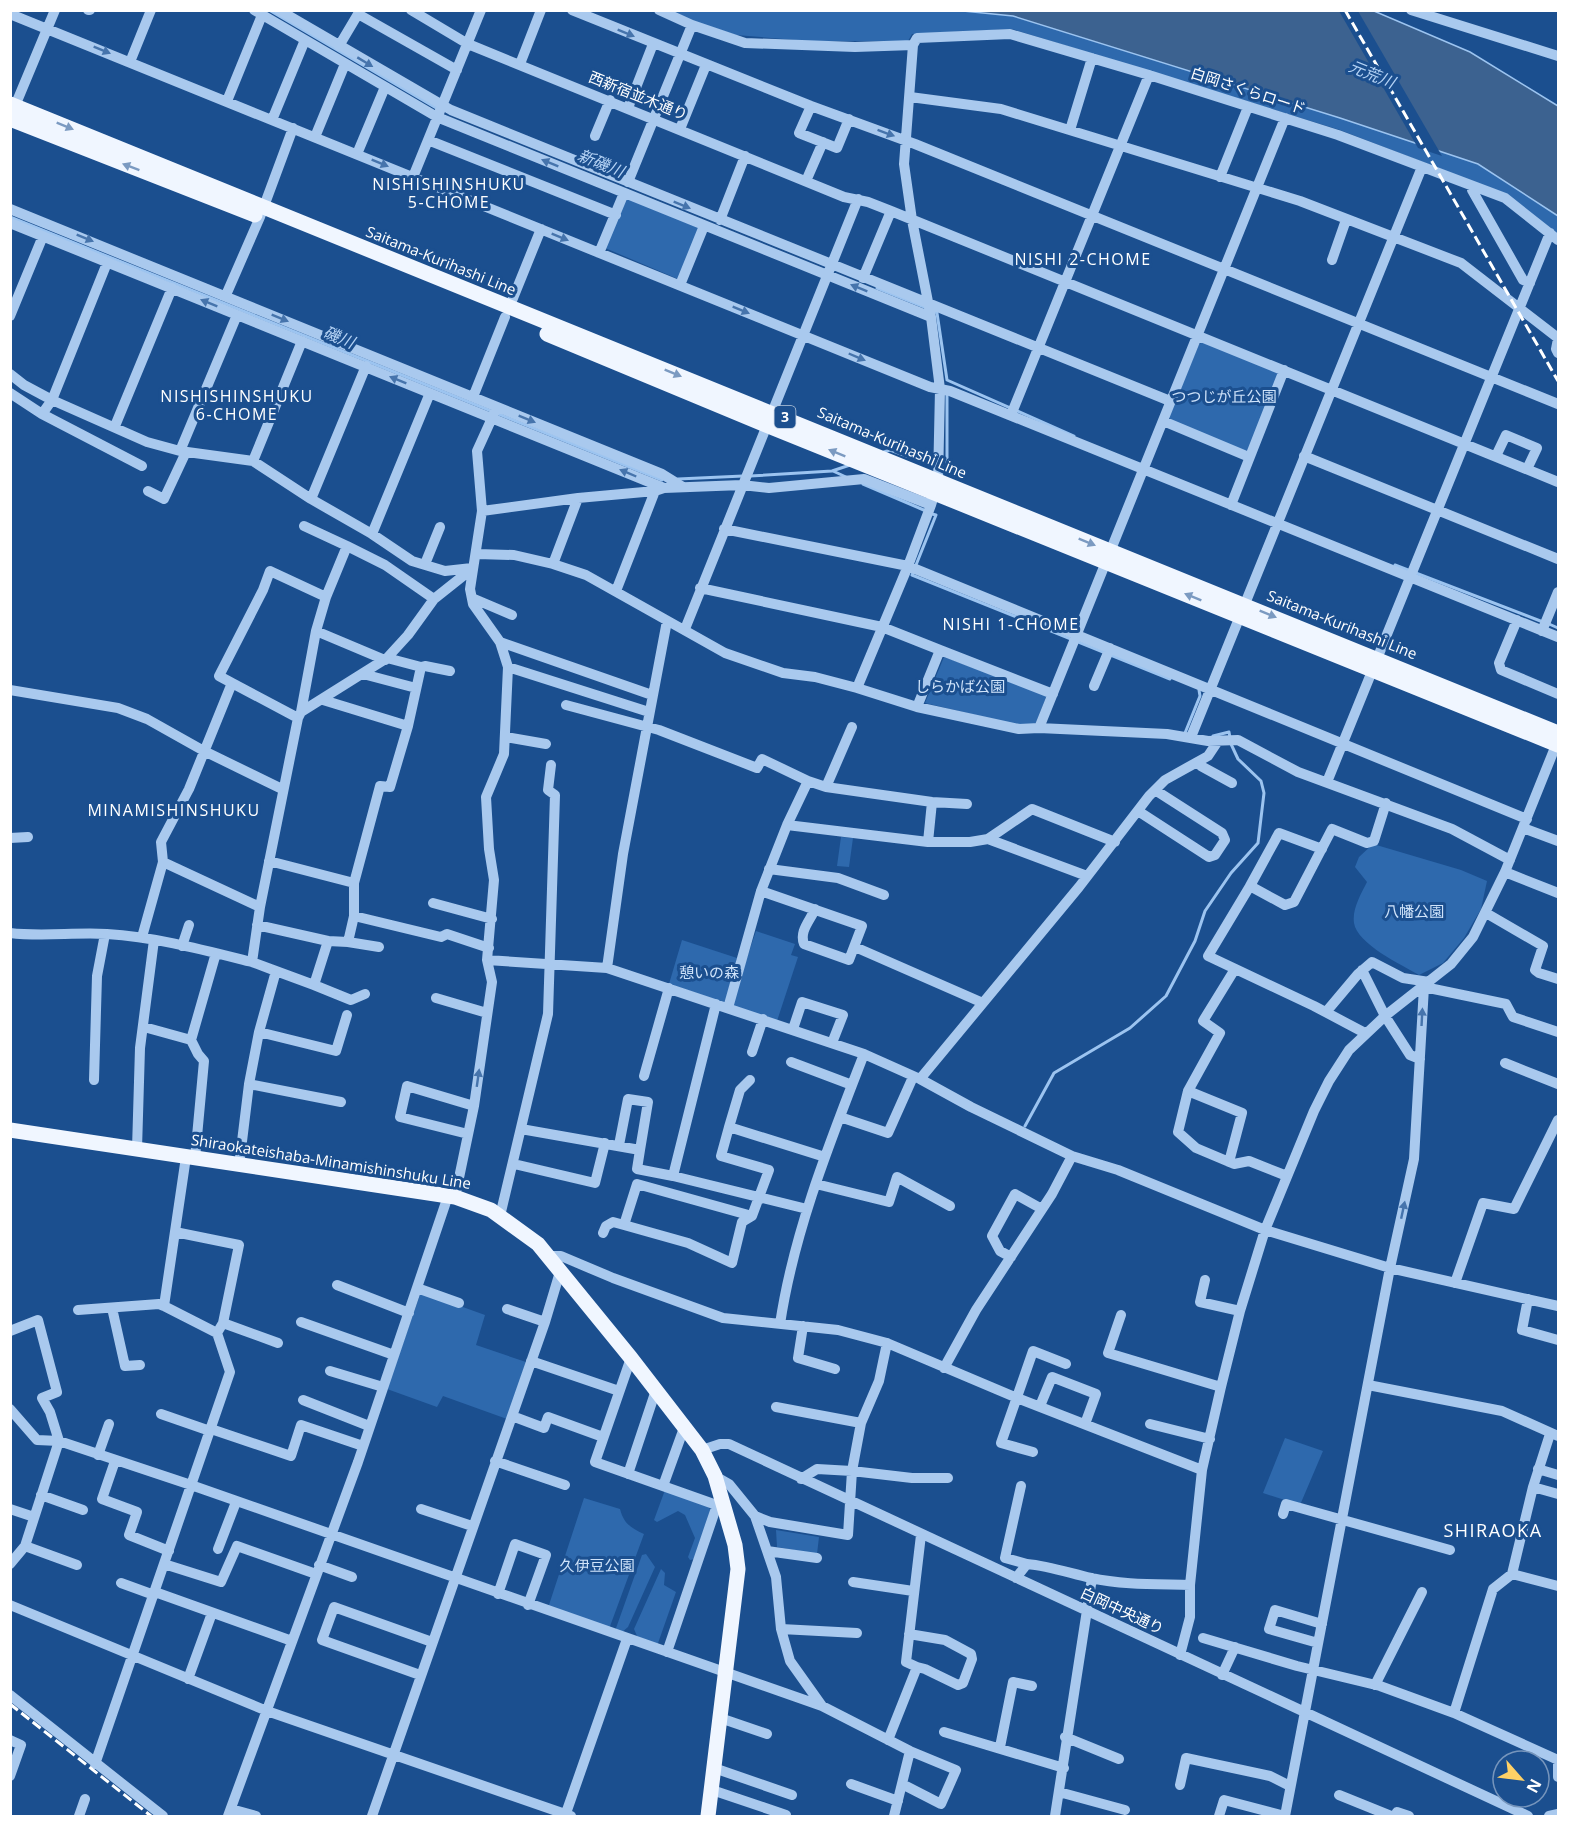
<svg xmlns="http://www.w3.org/2000/svg" width="1569" height="1827" viewBox="0 0 1569 1827" font-family="'Open Sans','Noto Sans JP',sans-serif">
<style>
.green{fill:#2e69ad}
.water{fill:#3c6290;stroke:#9cc4f0;stroke-width:1.5}
.pier{fill:#1b4f8f}
.lines{fill:none;stroke-linecap:round;stroke-linejoin:round}
.stream{stroke:#9cc4f0;stroke-width:3}
.minor{stroke:#a9c9ee;stroke-width:10}
.major{stroke:#f0f6ff;stroke-width:15}
.rail{stroke:#fff;stroke-width:3;stroke-dasharray:10 4.5;stroke-linecap:butt}
.oneway{fill:#4674ac}
.oneway2{fill:#7b9ac1}
.labels{text-anchor:middle;stroke-width:6;stroke-linejoin:round;paint-order:stroke}
.shield{fill:#1b4f8f;stroke:#bbcadd;stroke-width:1.5}
.shield-label{font-size:14px;font-weight:bold;fill:#fff}
.street-label{font-size:15px;fill:#fff;stroke:#1b4f8f}
.park-label{font-size:15px;fill:#cfe3fa;stroke:#1b4f8f}
.water-label{font-size:16px;font-style:italic;fill:#b5d3f5;stroke:#1b4f8f}
.neighbourhood-label{font-size:16px;letter-spacing:1.5px;fill:#fff;stroke:#1b4f8f}
.quarter-label{font-size:18px;letter-spacing:1.5px;fill:#fff;stroke:#1b4f8f}
</style>
<rect width="100%" height="100%" fill="#1b4f8f"/>
<path class="green" d="M963,10L1012,16L1340,118L1478,164L1558,216V236L1503,193L1340,130L1012,29L912,34L908,41H808L736,35L693,21L672,11Z
M627,195L701,226L678,279L605,248Z
M1204,342L1277,372L1279,376L1248,450L1245,451L1171,421L1169,417L1199,344Z
M944,657L1047,695L1035,725H1018L925,703Z
M841,837L853,838L849,867L837,866Z
M1373,844L1461,870L1487,881L1481,909L1464,938L1443,963L1419,975C1402,965 1357,944 1354,923C1352,909 1361,894 1367,882L1355,867L1359,857Z
M756,931L795,944L791,955L798,957L777,1021L731,1005Z
M682,940L737,958L725,1003L669,984Z
M421,1292L485,1315L476,1345L526,1362L507,1419L443,1396L437,1407L387,1389Z
M1285,1438L1323,1451L1300,1505L1263,1493Z
M665,1490L708,1506L711,1511L695,1559L690,1560L688,1557L695,1538L685,1515L678,1511L657,1522L654,1520Z
M584,1498L620,1509C624,1524 631,1528 644,1534L609,1629L548,1608Z
M776,1530L819,1537L817,1554L777,1547Z
M646,1554L655,1567L628,1627L621,1633L615,1631L642,1555Z
M661,1569L665,1573L664,1585L676,1592L657,1646L637,1636L634,1629Z"/>
<path class="water" d="M963,11H1374L1470,52L1558,106V216L1478,164L1340,118L1013,16Z"/>
<path class="pier" d="M1339,11H1358L1442,156L1418,148Z"/>
<g class="lines">
<path class="stream" d="M269,10L438,109
M10,217L662,480
M877,288L927,308
M933,311L937,313L947,380L1074,436
M884,452L890,450L935,466
M941,469L947,471V394
M833,471L846,477
M750,476L832,471L850,465
M678,479L743,476
M863,484L926,511
M932,514L936,515L912,575L1170,679
M1395,565L1543,622
M1549,624L1558,628
M1185,733L1200,696L1199,690
M1025,1126L1054,1073L1130,1028L1166,996L1195,941L1205,911L1231,873L1258,843L1264,793L1261,781L1238,759L1231,744L1229,732L1213,736"/>
<path class="minor" d="M88,10H90
M254,10L437,117L931,317
M279,10L451,110L1170,401
M411,10L468,44L844,197L868,202L891,211L1558,482
M572,10L811,106L915,144L1558,404
M659,10L692,25L745,43L855,47L913,45
M1411,10L1558,56
M10,14L930,387L950,391L1558,637
M913,45L917,38L1010,34L1149,75L1338,135L1505,198L1558,240
M339,46L358,14L457,70
M130,62L151,10
M520,64L541,10
M910,97L1001,109L1300,201L1461,263L1558,338
M227,101L262,15
M15,106L55,10
M811,106L799,133L837,148L849,119
M628,108L653,44
M272,120L305,40
M680,129L706,65
M1070,130L1092,58
M595,136L610,100
M315,137L345,64
M428,140L616,215
M357,154L385,87
M413,177L481,10
M1220,177L1248,107
M806,181L823,142
M628,182L692,25
M1472,186V190L1523,280L1530,283
M10,209L662,474L683,487
M720,220L745,156
M10,223L664,488
M599,253L624,193
M1332,260L1346,220
M863,278L891,211
M680,285L704,226
M226,295L260,217L293,128
M509,308L541,229
M10,316L43,236
M1558,339L1556,349L1558,353
M10,374L24,385L52,400L147,442L180,451L253,461L311,499L372,534L412,561L445,571L472,568
M10,393L42,414L142,466
M473,397L505,317
M497,407L477,451L482,511L470,589L473,604L500,642L508,667L504,754L486,797L489,849L494,880L487,960L607,968L864,1054L920,1079L971,1107L1072,1156L1118,1170L1265,1230L1390,1268L1558,1306
M42,414L52,400L107,263
M1011,415L1149,75
M1163,421L1249,457
M115,426L172,288
M180,451L237,315
M1304,456L1558,559
M1496,456L1506,435L1537,448L1527,469
M253,461L302,341
M148,491L164,499L186,452
M311,499L366,366
M1231,505L1284,370
M482,511L578,498L655,491L664,488L742,485L769,488L864,479L931,505
M304,526L347,546
M724,529L908,566L1527,819
M372,534L430,393
M477,554L514,555L553,564L586,575L725,653L783,673L815,677L857,688L917,707L1019,729L1039,728L1167,734L1208,741L1238,740L1298,772L1452,829L1510,860
M425,564L440,527
M553,564L578,498
M700,588L882,627L940,650
M616,591L655,491
M472,598L512,615
M1517,620L1499,663L1501,670L1558,694
M685,629L858,199
M316,631L385,660
M1542,631L1558,592
M500,642L652,695
M421,667L425,666L450,671
M508,667L649,712
M363,674L416,688
M232,683L219,676L263,590L270,571L326,597
M1094,686L1110,648
M857,688L908,566L931,505L938,482L940,389L931,317L912,220L904,164L913,45
M10,690L118,708L147,719L204,751L282,789
M323,700L408,726
M566,705L659,730L757,768L762,759L808,781
M917,707L940,650L1053,694
M301,712L316,631L326,597L347,546L385,565L434,599
M1039,728L1285,118
M506,737L546,744
M1191,737L1422,167
M1198,762L1201,766L1232,783
M1327,782L1550,233
M826,787L932,802L967,804
M1138,811L1209,857L1215,855L1225,840L1222,833L1155,790
M787,825L928,842H970L988,839L1087,876
M1523,828L1558,841
M10,838L28,837
M988,839L1032,809L1115,842
M928,842L932,802
M1322,849L1279,833L1250,886L1208,956L1314,1006L1365,1033
M269,861L354,883
M163,862L161,842L189,789L232,683L298,718
M769,869L838,878L884,895
M1505,872L1558,893
M1250,886L1285,905L1294,902L1332,829L1367,843L1374,841L1386,803
M761,891L862,926L849,960L804,944C799,931 810,921 815,909
M433,903L492,919
M1486,913L1543,946L1535,970L1539,973L1558,979
M354,916L441,937L447,934L489,948
M257,925L328,941
M10,933C42,937 75,932 107,934C156,937 204,950 252,962
M142,937L163,862L260,907
M348,942L379,947
M182,946L189,925
M855,947L983,1003
M607,968L623,854L667,621
M1235,969L1203,1021L1220,1033L1188,1091L1178,1132L1196,1148L1234,1164L1249,1161L1287,1176
M1362,970L1385,1016L1410,1055L1420,1059
M276,971L314,985L328,941L348,942L354,916V883L380,786L390,787L408,726L421,667L387,658
M314,985L351,1000L365,994
M1424,987L1506,1004L1513,1017L1558,1032
M436,998L487,1013
M716,1004L673,1176L807,1209
M728,1008L761,891L787,825L808,781L826,787L852,727
M1326,1012L1358,974L1372,962L1403,978L1429,982
M144,1027L191,1040
M793,1029L802,1002L843,1015L832,1043
M259,1032L336,1051L347,1015
M752,1052L763,1019
M791,1062L852,1085
M1505,1063L1558,1084
M644,1076L669,988
M920,1079L1079,887L1149,796L1165,780L1208,756L1218,741
M94,1080L97,976L105,934
M249,1084L341,1102
M1188,1091L1242,1113L1229,1162
M840,1117L888,1133L913,1077
M729,1127L740,1090L750,1080
M521,1129L640,1150L637,1169L673,1176
M468,1134L400,1117L407,1086L474,1106
M619,1145L628,1099L648,1102L640,1150
M137,1149L140,1048L154,940
M195,1158L204,1061L198,1054L191,1040L216,953
M514,1164L595,1183L605,1143
M239,1166L249,1084L259,1032L276,971L252,962L260,907L298,718L301,712L387,658L408,635L434,599L473,568
M816,1184L889,1202L897,1177L950,1206
M455,1197L474,1106L492,982L487,960
M500,1216L548,1014L555,795L548,790L551,765
M752,1216L637,1184L624,1225L688,1243L732,1263L742,1222L752,1216L769,1170L721,1156L729,1127L825,1157
M175,1232L239,1245L223,1323L217,1333
M603,1233L606,1226L613,1222L624,1225
M549,1256H561L613,1278L723,1318L838,1330L887,1343L1017,1398L1202,1470
M1011,1257L1000,1251L992,1236L1015,1194L1042,1209
M1205,1280L1200,1302L1240,1311
M1455,1283L1483,1203L1514,1209L1558,1120
M337,1285L409,1313
M417,1288L459,1303
M1528,1299L1522,1330L1558,1340
M112,1308L125,1366L140,1365
M507,1309L545,1322
M78,1310L159,1304L164,1306
M1121,1315L1108,1353L1221,1387
M301,1322L394,1355
M223,1323L278,1343
M780,1324C794,1231 830,1142 864,1054
M803,1326L798,1358L835,1369
M10,1331L38,1320L57,1392L42,1398L50,1412L59,1441L25,1546L10,1564
M631,1358L595,1462L725,1508
M531,1361L619,1391
M944,1368L976,1310L1052,1194L1072,1156
M330,1371L383,1387
M1368,1385L1502,1411L1558,1436
M303,1400L369,1426
M1040,1406L1052,1377L1096,1394L1085,1424
M776,1407L861,1423
M10,1409L37,1440L59,1441L191,1485L822,1706L910,1751L956,1770L941,1804L902,1784
M161,1414L210,1431
M512,1416L544,1428L548,1417L603,1437
M1150,1424L1210,1439
M211,1429L291,1456L301,1425L363,1446
M702,1450L720,1444H729L1528,1816
M1033,1452L1001,1443L1033,1351L1066,1364
M98,1455L109,1424
M115,1461L102,1499L137,1512L129,1535L169,1551
M495,1461L565,1485
M1538,1469L1558,1475
M628,1474L656,1390
M715,1476L729,1484L755,1516L776,1577L781,1629L790,1661L822,1706
M801,1479L817,1469L852,1471L912,1478H948
M663,1486L684,1428
M1021,1486L1005,1558L1027,1564
M1533,1487L1558,1494
M41,1495L83,1510
M10,1509L34,1517
M421,1509L472,1526
M1283,1514L1286,1504L1450,1550
M755,1516L770,1522L848,1535L852,1471L861,1423L879,1381L887,1343
M25,1546L77,1565
M218,1549L236,1502
M767,1551L817,1558
M164,1564L221,1582L237,1546L316,1574
M319,1565L352,1577
M1512,1574L1558,1586
M1016,1578L1027,1564C1049,1566 1069,1573 1091,1578C1123,1585 1157,1584 1190,1585
M853,1582L913,1591
M121,1583L154,1595
M155,1592L292,1641
M498,1594L515,1544L546,1555L528,1605
M10,1605L267,1711L571,1816
M781,1629L857,1633
M909,1634L945,1640L971,1654L972,1659L963,1683L958,1685L925,1669L917,1667
M1203,1638L1297,1666L1380,1686L1454,1713L1558,1760V1777
M1318,1643L1269,1629L1275,1610L1322,1624
M667,1652L717,1505
M1180,1655L1190,1617V1585L1202,1470L1221,1387L1240,1311L1265,1230L1314,1111L1329,1081L1349,1050L1385,1016L1451,964L1473,937L1505,872L1558,740
M420,1675L322,1640L334,1607L432,1642
M1222,1675L1235,1647
M188,1679L212,1613
M1375,1685L1422,1592
M10,1695L163,1816
M1454,1713L1493,1589L1512,1574L1533,1487L1550,1434
M720,1718L767,1734
M944,1732L1064,1768
M1065,1737L1119,1759
M10,1740L21,1745L10,1776
M888,1740L917,1667L906,1662L921,1535
M1000,1747L1013,1682L1032,1686
M95,1764L230,1372L217,1333L164,1306L186,1157
M714,1768L792,1795
M851,1784L898,1801
M1180,1785L1186,1758L1270,1776L1290,1786
M712,1790L786,1815
M1059,1792L1125,1810
M1339,1795L1391,1816
M231,1809L256,1816
M79,1816L85,1799
M228,1816L358,1462L448,1196
M372,1816L545,1322L560,1272
M565,1816L627,1639
M894,1816L910,1751
M1055,1816L1092,1578
M1219,1816L1224,1800L1285,1816
M1285,1816L1390,1268L1414,1159L1424,987
M1395,1816L1397,1812L1409,1816
M1549,1816L1558,1814"/>
<path class="major" d="M10,104L1558,733
M10,119L255,215
M547,334L766,425L1558,745
M10,1130L455,1197L491,1210L538,1244L631,1358L702,1450L715,1476L735,1545L738,1569L708,1816"/>
<path class="rail" d="M1345,10L1558,381
M10,1704L151,1816"/>
</g>
<defs><path id="oneway-solid" d="M-6-.8H1V-3.2L6.5 0L1 3.2V.8H-6Z" transform="scale(1.5)"/></defs>
<g class="oneway">
<use href="#oneway-solid" transform="translate(626 33) rotate(22)"/>
<use href="#oneway-solid" transform="translate(102 50) rotate(22)"/>
<use href="#oneway-solid" transform="translate(365 62) rotate(31)"/>
<use href="#oneway-solid" transform="translate(886 133) rotate(20)"/>
<use href="#oneway-solid" transform="translate(380 163) rotate(22)"/>
<use href="#oneway-solid" transform="translate(550 163) rotate(-158)"/>
<use href="#oneway-solid" transform="translate(682 205) rotate(22)"/>
<use href="#oneway-solid" transform="translate(560 237) rotate(22)"/>
<use href="#oneway-solid" transform="translate(85 238) rotate(22)"/>
<use href="#oneway-solid" transform="translate(859 288) rotate(-158)"/>
<use href="#oneway-solid" transform="translate(209 303) rotate(-158)"/>
<use href="#oneway-solid" transform="translate(741 310) rotate(22)"/>
<use href="#oneway-solid" transform="translate(280 318) rotate(22)"/>
<use href="#oneway-solid" transform="translate(857 357) rotate(23)"/>
<use href="#oneway-solid" transform="translate(398 380) rotate(-158)"/>
<use href="#oneway-solid" transform="translate(527 419) rotate(22)"/>
<use href="#oneway-solid" transform="translate(628 473) rotate(-157)"/>
<use href="#oneway-solid" transform="translate(1422 1017) rotate(-87)"/>
<use href="#oneway-solid" transform="translate(478 1078) rotate(-82)"/>
<use href="#oneway-solid" transform="translate(1403 1210) rotate(-78)"/>
</g>
<g class="oneway2">
<use href="#oneway-solid" transform="translate(65 126) rotate(22)"/>
<use href="#oneway-solid" transform="translate(131 167) rotate(-159)"/>
<use href="#oneway-solid" transform="translate(673 373) rotate(22)"/>
<use href="#oneway-solid" transform="translate(837 453) rotate(-158)"/>
<use href="#oneway-solid" transform="translate(1087 542) rotate(22)"/>
<use href="#oneway-solid" transform="translate(1193 597) rotate(-158)"/>
<use href="#oneway-solid" transform="translate(1268 614) rotate(22)"/>
</g>
<g class="labels">
<rect class="shield" x="774.5" y="406" width="21" height="22" rx="4.5"/>
<g class="shield-label">
<text x="785" y="422">3</text>
</g>
<g class="street-label">
<text transform="translate(1248 91) rotate(18)" y="5">白岡さくらロード</text>
<text transform="translate(638 96) rotate(22)" y="5">西新宿並木通り</text>
<text transform="translate(441 261) rotate(22)" y="5">Saitama-Kurihashi Line</text>
<text transform="translate(892 443) rotate(23)" y="5">Saitama-Kurihashi Line</text>
<text transform="translate(1342 625) rotate(22)" y="5">Saitama-Kurihashi Line</text>
<text transform="translate(331 1162) rotate(9)" y="5">Shiraokateishaba-Minamishinshuku Line</text>
<text transform="translate(1122 1611) rotate(25)" y="5">白岡中央通り</text>
</g>
<g class="park-label">
<text x="1224" y="402">つつじが丘公園</text>
<text x="960" y="692">しらかば公園</text>
<text x="1414" y="917">八幡公園</text>
<text x="709" y="978">憩いの森</text>
<text x="597" y="1571">久伊豆公園</text>
</g>
<g class="water-label">
<text transform="translate(1372 74) rotate(22)" y="6">元荒川</text>
<text transform="translate(601 163) rotate(22)" y="6">新磯川</text>
<text transform="translate(339 337) rotate(22)" y="6">磯川</text>
</g>
<g class="neighbourhood-label">
<text x="449" y="190">NISHISHINSHUKU<tspan x="449" dy="18">5-CHOME</tspan></text>
<text x="1083" y="265">NISHI 2-CHOME</text>
<text x="237" y="402">NISHISHINSHUKU<tspan x="237" dy="18">6-CHOME</tspan></text>
<text x="1011" y="630">NISHI 1-CHOME</text>
<text x="174" y="816">MINAMISHINSHUKU</text>
</g>
<g class="quarter-label">
<text x="1493" y="1537">SHIRAOKA</text>
</g>
</g>
<rect width="1569" height="1827" fill="none" stroke="#ffffff" stroke-width="24"/>
<g transform="translate(1521 1779) rotate(118)"><circle r="28" fill="#1b4f8f" stroke="#7695bc" stroke-width="1.5"/>
<path d="M0-4.5L10 22L0 15L-10 22Z" fill="#ffd166"/>
<text y="-9" font-size="16" font-weight="bold" text-anchor="middle" fill="#ffffff">N</text>
</g>
</svg>
